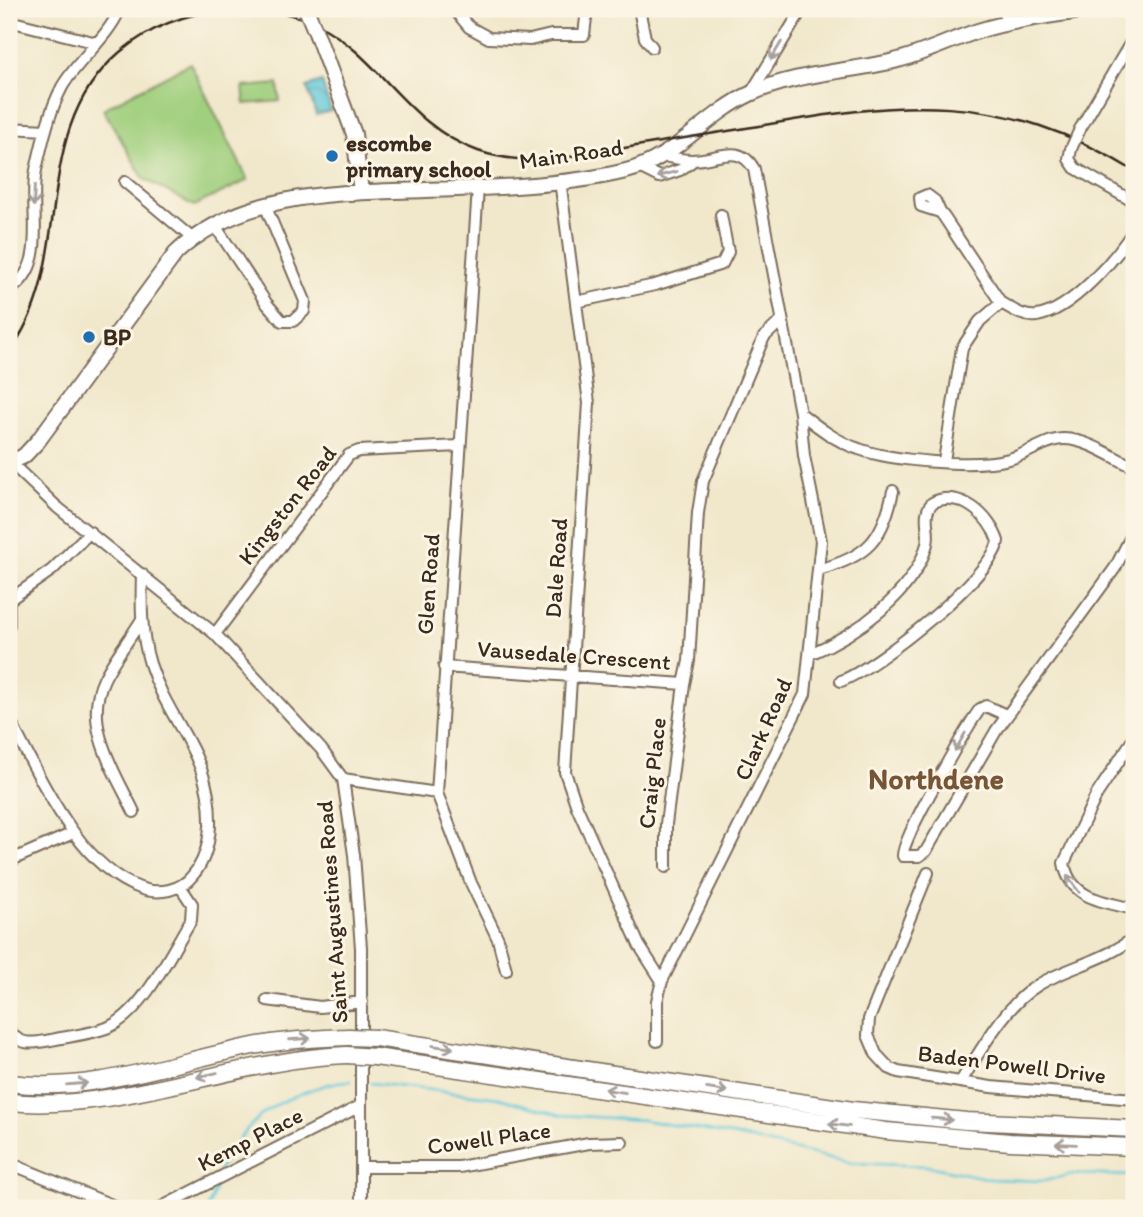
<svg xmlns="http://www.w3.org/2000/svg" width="1143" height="1217" viewBox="0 0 1143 1217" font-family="Itim,sans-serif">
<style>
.park{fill:#a0cf7e;stroke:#6e7c4e;stroke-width:2}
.water{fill:url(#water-waves);stroke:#4d797c;stroke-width:2}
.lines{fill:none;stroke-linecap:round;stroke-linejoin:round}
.stream{stroke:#5fc8da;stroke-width:2.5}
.minor-casing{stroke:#7b6c5b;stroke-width:14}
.major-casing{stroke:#7b6c5b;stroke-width:18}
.highway-casing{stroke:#7b6c5b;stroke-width:19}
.minor{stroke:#fff;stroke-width:10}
.major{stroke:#fff;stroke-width:14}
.highway{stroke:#fff;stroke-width:16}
.rail{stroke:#3b2a1e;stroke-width:2.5}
.minor-bridge-casing{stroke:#7b6c5b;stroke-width:14;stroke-linecap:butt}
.major-bridge-casing{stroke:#7b6c5b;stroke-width:18;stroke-linecap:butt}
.highway-bridge-casing{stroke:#7b6c5b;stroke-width:19;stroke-linecap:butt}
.minor-bridge{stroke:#fff;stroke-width:10}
.major-bridge{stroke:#fff;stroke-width:14}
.highway-bridge{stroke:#fff;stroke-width:16}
.oneway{stroke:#a79f9a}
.poi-dot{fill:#1f6fb2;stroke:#fcf5e5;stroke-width:2.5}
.labels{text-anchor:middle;stroke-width:6;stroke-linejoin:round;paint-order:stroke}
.poi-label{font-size:23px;font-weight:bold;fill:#3b2a1e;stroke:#fcf5e5;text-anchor:start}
.street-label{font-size:23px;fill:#3b2a1e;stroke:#fcf5e5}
.district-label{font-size:30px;font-weight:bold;fill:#775638;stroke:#fcf5e5}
</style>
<defs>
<pattern id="water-waves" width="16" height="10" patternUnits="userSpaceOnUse" patternTransform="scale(1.75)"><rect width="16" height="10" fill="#5fc8da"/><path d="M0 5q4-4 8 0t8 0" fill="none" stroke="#50a3b0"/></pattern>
</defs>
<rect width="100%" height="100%" fill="#fcf5e5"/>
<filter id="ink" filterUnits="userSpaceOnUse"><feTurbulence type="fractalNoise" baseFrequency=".0143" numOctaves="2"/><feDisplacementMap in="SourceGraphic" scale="14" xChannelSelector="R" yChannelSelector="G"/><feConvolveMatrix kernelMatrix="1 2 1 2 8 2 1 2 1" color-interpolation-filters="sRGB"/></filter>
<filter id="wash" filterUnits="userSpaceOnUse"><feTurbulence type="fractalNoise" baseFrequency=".00686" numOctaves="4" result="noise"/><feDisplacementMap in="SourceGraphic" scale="28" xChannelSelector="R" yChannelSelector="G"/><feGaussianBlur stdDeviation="1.57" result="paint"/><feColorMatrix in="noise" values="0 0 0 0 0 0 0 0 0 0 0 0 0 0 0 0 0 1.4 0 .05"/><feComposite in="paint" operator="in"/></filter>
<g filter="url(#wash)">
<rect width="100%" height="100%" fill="#f1e8cc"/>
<path class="park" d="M190,63L248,180L194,206L144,179L103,109Z
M278,84L280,101L245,104L243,87Z"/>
<path class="water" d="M322,82L331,111L316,115L307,87Z"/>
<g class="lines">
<path class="stream" d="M371,1083L499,1098L561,1115L643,1120L737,1136L851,1163L928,1166L991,1179L1044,1181L1073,1174L1134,1176
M218,1170C232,1149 248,1124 268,1110C286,1098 330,1080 351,1081
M208,1208L215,1189"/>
</g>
</g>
<g filter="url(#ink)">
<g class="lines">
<defs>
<path id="minor" d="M454,9L469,27L489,38L530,40L551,35H584L587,9
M639,9L645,38L652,47
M1003,9L1007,23
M9,21L97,43
M751,93L802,9
M9,128L46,130
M1080,129L1134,37
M1071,149L1069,159L1075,168L1134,202
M664,156C673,158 683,160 692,160C717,160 739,142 754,169L800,413C818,427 837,442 859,449C892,461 975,468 1009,459C1027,455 1046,439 1064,439C1087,439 1114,458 1134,467
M639,167L659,177L680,170L694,160
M560,180L589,403L565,772L577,807L639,945L662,981
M125,182L193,239
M478,188L437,793L471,883L498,939L506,970
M940,212L935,201L927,195L920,198L921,206L940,212L944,217L1001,303
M216,227L267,304L282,321H293L304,311L305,301L265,205
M9,290C50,266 28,210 36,170C42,143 49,112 62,87C78,59 107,39 120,9
M576,302L655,285L722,264L728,252L721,215
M944,461L962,348L980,321L1001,303C1012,309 1024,318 1037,316C1072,310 1116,258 1134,230
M11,463L57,507L215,634L321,749L343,779L354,855L361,948V1208
M818,570C867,557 883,540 893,491
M9,600L52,570L90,532
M9,602V625
M215,634L349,455L359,451L459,446
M810,654C855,635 914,594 927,544C931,530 921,516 932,503C959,488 990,516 998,541C993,576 876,668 841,681
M444,667L684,684L689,661L698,513L703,481L764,337L781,321
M1006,715L986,706L980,709C967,727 899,843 903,856H919L926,851L996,731L1115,568L1134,531
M9,719C39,774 77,866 140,888C158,895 181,891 193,875C205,861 209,844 210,826C212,754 170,726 150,664C141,635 141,604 142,574
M1134,738L1097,794L1064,863C1070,899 1104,902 1134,909
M343,779L437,793
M134,812C115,772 82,725 104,679C114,658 130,639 142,619
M9,861L71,834
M666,867V824L684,684
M928,873L869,1019L868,1035L876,1054L889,1068L898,1072L991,1087L1134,1099
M267,1000L320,1007L362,1002
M9,1030C20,1047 34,1043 51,1040C70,1036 92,1034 109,1027C144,1011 171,952 191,920L192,904L180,886
M657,1041V1001L662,981L805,694L821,541L804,456L800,413
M961,1081C982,1049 1005,1005 1038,985C1069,966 1106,961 1134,937
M9,1163L119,1208
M361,1167H459L589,1143L622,1142
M160,1208L360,1106"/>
<path id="major" d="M317,35L354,134L361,192
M9,463L24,456L38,441L176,253C243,190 341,193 426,190C489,188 565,186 626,171C675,159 705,115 750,94C795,73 847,72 894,61C923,54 950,40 978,31C1017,19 1058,14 1098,9"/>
<path id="highway" d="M376,1038L853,1110L966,1121L1134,1129
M375,1057L886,1131L1010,1142L1134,1147
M9,1083C92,1094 172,1062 253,1046C285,1040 317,1038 349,1037
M9,1102C122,1113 233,1059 347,1055"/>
</defs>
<use href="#minor" class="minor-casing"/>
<use href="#major" class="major-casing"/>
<use href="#highway" class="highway-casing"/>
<use href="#minor" class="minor"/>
<use href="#major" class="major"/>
<use href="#highway" class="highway"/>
<path class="rail" d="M256,9C278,12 299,15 318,25C381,57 407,126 478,151C512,163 548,160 584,155C640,145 697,136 753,127C899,101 1001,88 1134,171
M9,352C78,261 26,132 120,52C151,26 187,13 227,9"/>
<defs>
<path id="minor-bridge" d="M1071,149L1080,129"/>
<path id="major-bridge" d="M306,9L317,35"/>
<path id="highway-bridge" d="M349,1037L376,1038
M347,1055L375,1057"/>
</defs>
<use href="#minor-bridge" class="minor-bridge-casing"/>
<use href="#major-bridge" class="major-bridge-casing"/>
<use href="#highway-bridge" class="highway-bridge-casing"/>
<use href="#minor-bridge" class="minor-bridge"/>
<use href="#major-bridge" class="major-bridge"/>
<use href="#highway-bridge" class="highway-bridge"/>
</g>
<defs><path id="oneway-shaft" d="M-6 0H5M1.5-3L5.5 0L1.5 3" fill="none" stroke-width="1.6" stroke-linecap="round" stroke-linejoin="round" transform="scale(1.75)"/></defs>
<g class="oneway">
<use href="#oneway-shaft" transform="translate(776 51) rotate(121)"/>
<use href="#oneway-shaft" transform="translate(667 174) rotate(166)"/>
<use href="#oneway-shaft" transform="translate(34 196) rotate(92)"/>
<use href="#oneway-shaft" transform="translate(960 742) rotate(120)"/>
<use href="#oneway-shaft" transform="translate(1073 884) rotate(-127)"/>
<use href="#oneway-shaft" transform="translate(300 1039) rotate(-4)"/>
<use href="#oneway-shaft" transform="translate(443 1047) rotate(8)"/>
<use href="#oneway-shaft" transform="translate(207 1075) rotate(167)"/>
<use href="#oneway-shaft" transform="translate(77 1084) rotate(-5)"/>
<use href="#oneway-shaft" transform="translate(717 1090) rotate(9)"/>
<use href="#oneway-shaft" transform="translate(615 1091) rotate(-171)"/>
<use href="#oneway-shaft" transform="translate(942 1119) rotate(5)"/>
<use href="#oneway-shaft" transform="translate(839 1125) rotate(-173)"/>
<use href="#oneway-shaft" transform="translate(1066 1144) rotate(-178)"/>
</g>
</g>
<g class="poi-dot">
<circle cx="332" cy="156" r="7"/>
<circle cx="89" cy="337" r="7"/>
</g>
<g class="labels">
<g class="poi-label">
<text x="346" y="151">escombe<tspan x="346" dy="26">primary school</tspan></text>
<text x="103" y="345">BP</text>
</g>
<g class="street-label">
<text transform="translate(571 154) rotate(-8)" y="8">Main Road</text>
<text transform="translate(287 505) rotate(-52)" y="8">Kingston Road</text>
<text transform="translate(556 568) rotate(-86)" y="8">Dale Road</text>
<text transform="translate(428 584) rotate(-86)" y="8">Glen Road</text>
<text transform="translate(574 655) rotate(4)" y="8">Vausedale Crescent</text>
<text transform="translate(763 729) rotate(-66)" y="8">Clark Road</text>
<text transform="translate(652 773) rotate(-84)" y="8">Craig Place</text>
<text transform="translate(332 912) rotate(-94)" y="8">Saint Augustines Road</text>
<text transform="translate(1012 1064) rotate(7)" y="8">Baden Powell Drive</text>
<text transform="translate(489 1138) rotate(-8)" y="8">Cowell Place</text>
<text transform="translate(250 1139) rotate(-27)" y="8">Kemp Place</text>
</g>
<g class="district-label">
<text x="936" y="789">Northdene</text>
</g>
</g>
<rect width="1143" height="1217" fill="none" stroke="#fcf5e5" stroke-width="35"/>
</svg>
